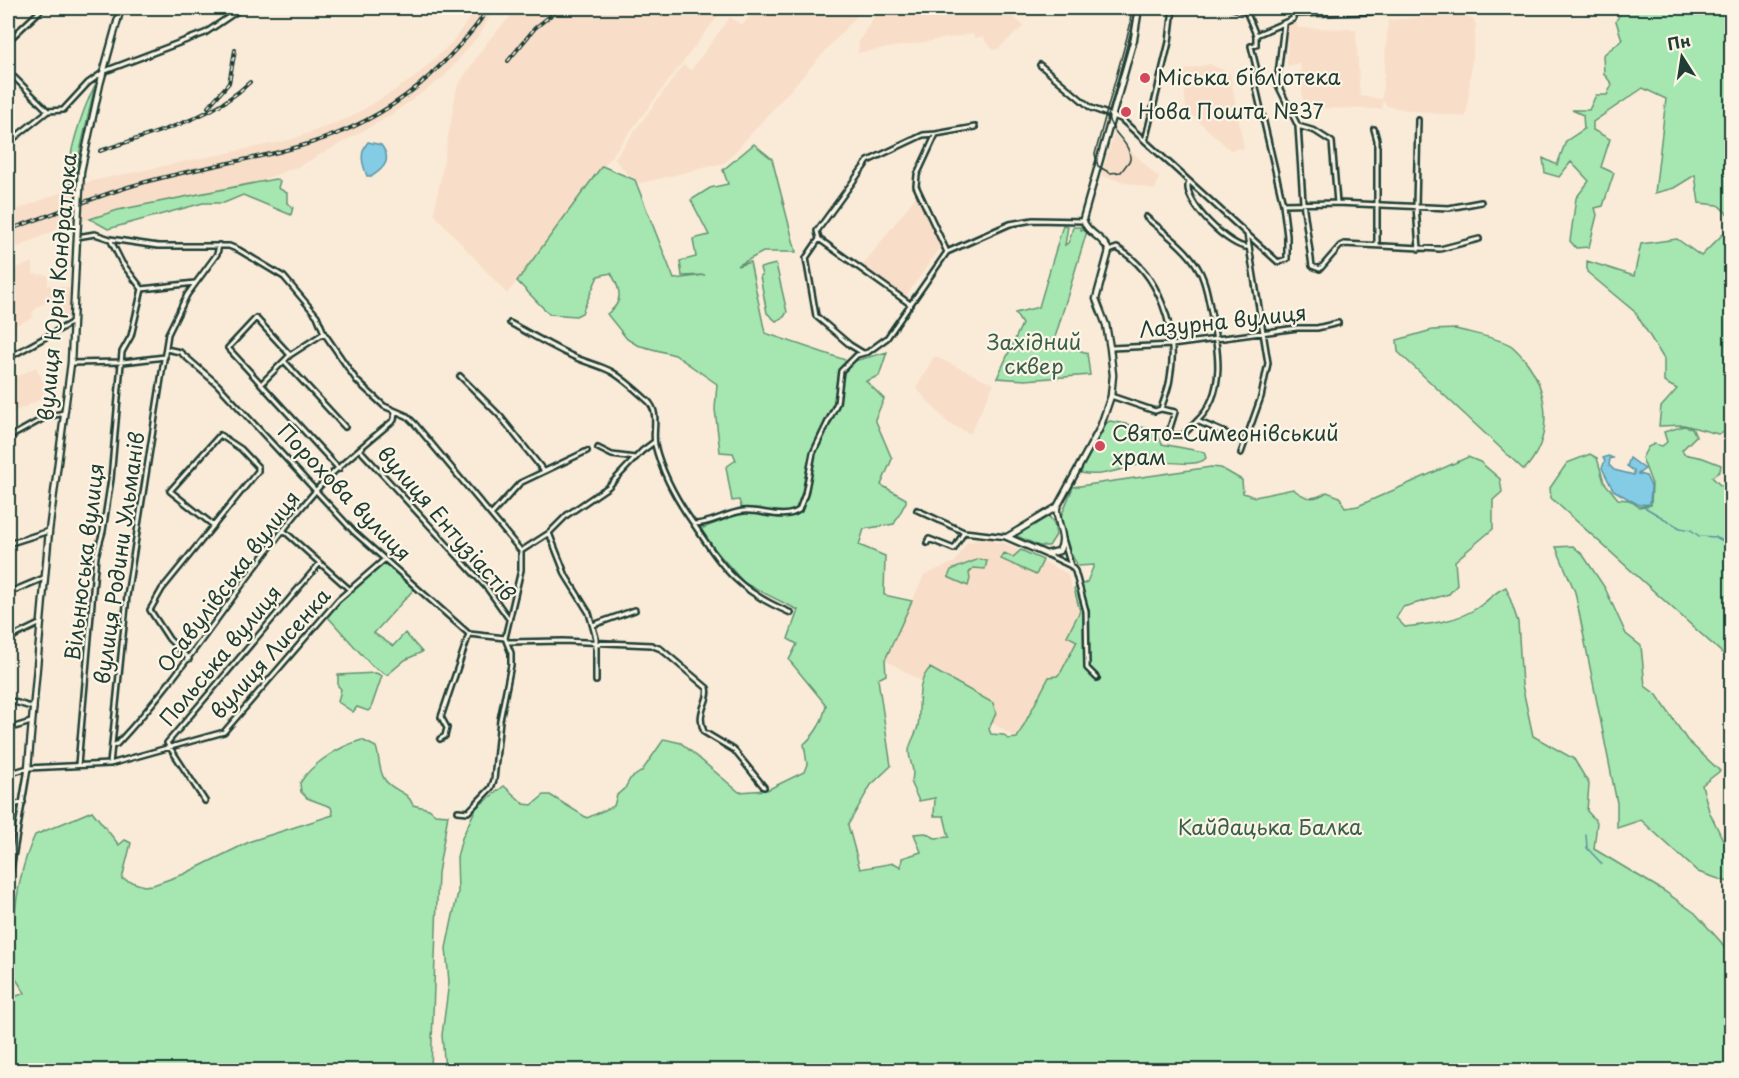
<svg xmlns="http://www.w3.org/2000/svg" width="1739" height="1078" viewBox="0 0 1739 1078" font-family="'Playpen Sans',sans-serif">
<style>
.built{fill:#f8dec8}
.green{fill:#a6e7b1;stroke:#629272;stroke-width:1.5}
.water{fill:#84cce6;stroke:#5c939f;stroke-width:1.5}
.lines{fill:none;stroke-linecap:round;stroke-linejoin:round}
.stream{stroke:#5c939f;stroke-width:1.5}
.street-casing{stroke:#1f3d34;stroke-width:8}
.secondary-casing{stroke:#1f3d34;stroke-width:9}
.street{stroke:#fcf5e5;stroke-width:3}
.secondary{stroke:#fcf5e5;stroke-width:4.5}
.tram{stroke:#1f3d34;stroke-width:1.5}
.rail-casing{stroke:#1f3d34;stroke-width:4}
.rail{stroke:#fcf5e5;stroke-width:1.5;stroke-dasharray:4.5;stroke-linecap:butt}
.secondary-bridge-casing{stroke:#1f3d34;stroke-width:9;stroke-linecap:butt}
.secondary-bridge{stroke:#fcf5e5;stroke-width:4.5}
.poi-dot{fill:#d1495b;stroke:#fcf5e5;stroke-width:2}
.labels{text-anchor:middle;stroke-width:4.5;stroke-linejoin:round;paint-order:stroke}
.poi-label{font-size:21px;fill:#1f3d34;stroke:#fcf5e5;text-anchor:start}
.street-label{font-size:21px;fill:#1f3d34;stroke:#fcf5e5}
.park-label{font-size:21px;fill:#3a5f4d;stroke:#fcf5e5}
</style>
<rect width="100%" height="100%" fill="#faebd8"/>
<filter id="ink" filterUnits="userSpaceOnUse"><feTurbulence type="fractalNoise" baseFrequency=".0167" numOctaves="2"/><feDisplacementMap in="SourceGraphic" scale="12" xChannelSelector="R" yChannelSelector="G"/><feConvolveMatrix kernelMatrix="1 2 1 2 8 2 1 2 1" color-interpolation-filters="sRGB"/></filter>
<g filter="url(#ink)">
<path class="built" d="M477,8H494L481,33L443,78L388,117L302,165L246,186L118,210L56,230L8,252V213L91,181L290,140L351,117L414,78L452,42Z
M511,8H724L507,294L434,214L457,87L487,42L514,12Z
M757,8H864L725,163L637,184L614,159L683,65L691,70L730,17L742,25Z
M879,8H1004L1024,26L998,49L994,50L985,41L984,37L974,38L973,34L858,53L859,41Z
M1462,14L1474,20L1476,25L1466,117L1406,110L1387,106L1383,100L1382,109L1303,108L1300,63L1287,66L1288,23H1297L1298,28L1356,29L1360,96L1382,99L1388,20Z
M1210,64L1230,73L1244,148L1230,150L1186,110L1183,73L1187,69Z
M1114,134L1159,178L1155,190L1101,176Z
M917,195L942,246L906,296L862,266Z
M33,262V274L48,275V285L71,288L68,320L60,319L59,301L40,305L32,313L34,317L12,327L11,333L8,335V277L13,276L11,270Z
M934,356L994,384L970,434L948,423L916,388Z
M36,367L44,384L43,396L45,397L8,415V381Z
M991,537L994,542L998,543L1000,541L1067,573L1080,611L1067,636L1077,641L1061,672L1057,676L1049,677L1017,738L885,660L924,575L955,562L967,542Z"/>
<path class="green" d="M1623,8H1731V217L1718,205L1699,203L1695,175L1674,188L1655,193L1666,99L1643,88L1593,122V130L1610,139L1601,167L1614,173L1603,206L1595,208L1597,215L1589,247L1576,248L1570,241L1576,198L1589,181L1571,162L1559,177L1545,173L1543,158L1557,165L1566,141L1584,129L1583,115L1572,110H1589L1596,95H1607L1612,84L1604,74L1603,55L1622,40L1616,21Z
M95,85L78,160L76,185L71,186C63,162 84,107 95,85Z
M754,144L772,159L796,252H763L737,266L750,262L765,333L851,362L887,352L879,376L866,381L884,399L875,419L892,459L881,485L906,499V502L894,524L864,529L859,545L885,556L884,595L912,601L885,660L886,675L878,679L891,766L871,785L848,825L860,869L894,863L901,867L902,858L921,852L914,834L926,833L935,838L949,837L944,816H934L935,798L919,801L911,784C916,767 910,767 909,752C909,743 916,735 918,726C921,707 915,683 930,668L993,703L996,713L989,729L991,734L1004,735L1008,739L1017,738L1049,677L1057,676L1061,672L1077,641L1067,636L1080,611L1074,589L1087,582L1094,565L1078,566L1065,543L1060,519L1073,487L1211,467L1221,468L1242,480L1243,493L1255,497L1293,489C1306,499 1313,501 1327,492L1340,497L1345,508L1358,506L1468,457L1480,462L1500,479L1502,492L1493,500V529L1455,561L1457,585L1449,594L1403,607L1396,618L1405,627C1428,624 1456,622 1477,608C1488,601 1494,592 1506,587L1518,622L1522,685L1533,736L1574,759L1589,784L1587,811L1597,822L1594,849L1664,891L1695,913L1721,942L1731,959V1070H445L442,1035L449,982L446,948L458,892L457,857L462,838L476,808L504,786L524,804L532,805L544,795H550L587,818L614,806L617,795L625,788L630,779L642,771L664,739L681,743L739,792L767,790L804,772L807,764L804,744C817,733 823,721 826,705L789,660L797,644L788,639L798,610L744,583L698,530L726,519L742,509L739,500L732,501L726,467L736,460L733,453L720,452L715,409L717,384L675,355L637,345L627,339L607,314C624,302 621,290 611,273L598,276L582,313L576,316L549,314L517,281L602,166L635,180L674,279L705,275L682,276L680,261L696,257L693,239L709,235L691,200L710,188L728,184L723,170Z
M275,179L280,181L278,188L287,193V203L293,207L291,215L243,195L224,203H203L108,229L90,219L118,210Z
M1063,225L1068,226L1065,245L1069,242L1073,227H1081V230L1087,231L1054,341L1087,353L1090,375L1025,380L997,378L1022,324L1015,313L1039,307Z
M1726,231L1732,232L1731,431L1718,434L1684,425L1659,426L1661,407L1677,389L1664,382V359L1635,312L1587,272V261L1634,276L1641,244L1677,239L1701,256Z
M776,264L787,312L784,317L776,321L767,313L760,276L762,275L760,268Z
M1456,329C1469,333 1505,339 1513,347C1549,380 1557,434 1524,470L1398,352L1397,340L1432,330Z
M1110,421L1156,430L1162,444L1204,452L1206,458C1197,468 1170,461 1156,462C1132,463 1105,479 1081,473C1082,464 1102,423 1110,421Z
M1684,426L1692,428L1696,436L1682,450L1684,454L1703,458L1721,465L1720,471L1712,477L1720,485L1731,488V661L1551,498L1550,488L1567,463L1590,454L1597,458L1604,482L1618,499L1629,500L1639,507L1651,505L1652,484L1642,458L1648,447L1654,444L1662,446L1667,442L1664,432Z
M1048,515L1054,523L1056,535L1049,546H1039L1017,536L1016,534Z
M1573,546L1583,555L1605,588L1626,634L1641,646L1645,686L1657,695L1687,740L1720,771L1702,785L1709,811L1728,850L1731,853V883L1698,872L1641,820L1617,828V803L1575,592L1556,547Z
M1021,550L1043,560L1036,575L1001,559L1004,553L1013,557Z
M979,559L987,561L985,569L973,568L969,573L970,579L968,586L948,577L951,570Z
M386,564L415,588L374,633L393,646L405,633L422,652L405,660L387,675L372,666L327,616L338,602L378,566Z
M376,673L382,676L371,708L368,711L357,707L353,712L338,702L341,689L338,686V675Z
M362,740L376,747C380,758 378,770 385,780C394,792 407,790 413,805L429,809L435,814L448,815L438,873L431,1070H10L8,996H17L25,993L8,967C13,953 11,941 13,926C17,894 21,865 35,835L92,811L119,845L125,840L131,843L122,879L144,886L153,885L184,874L251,841L333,815L331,807L307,798L301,792L300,783C312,763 340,746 362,740Z"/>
<path class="water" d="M368,142L381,145C392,159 385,168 372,176H367C362,163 359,153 368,142Z
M1608,456L1613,458L1610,459L1609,465L1614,470L1634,475V471L1627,466L1630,458L1645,469L1638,474L1646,476L1651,486L1650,504L1639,505L1613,490L1602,468L1605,461L1603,458Z"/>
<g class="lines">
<path class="stream" d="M1643,504L1646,508L1680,528L1691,530L1699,536L1715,537L1732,545
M1586,834L1587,848L1602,864"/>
<defs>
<path id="street" d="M1233,8L1246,11L1256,35L1293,19V8
M1409,8L1436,11
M1293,14L1371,12L1373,8
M1284,24L1277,83L1298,126L1303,202L1312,266L1320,269L1340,246L1344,244L1440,249L1479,239
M8,41L43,8
M1040,65L1091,108L1121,119L1247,234L1268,363L1261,397L1241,453
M8,71L48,111
M1418,120L1416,206L1419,249
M1298,126L1315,131L1332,142L1337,203
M1374,129L1377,140V245
M1145,141L1169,42L1173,8
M8,143L48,111L63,110L88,83L105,71L205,33L242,8
M1189,182C1180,200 1232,250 1249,247
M1283,204L1337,203L1449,208L1481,202
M1146,217C1163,232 1187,248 1198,268C1206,281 1208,298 1211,312C1218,348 1227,393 1197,421
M1248,235L1278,262L1287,259V236L1283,204L1256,88L1258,75L1251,46L1256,45V35
M77,237L95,234L110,239L158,246H229L239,250L284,277L317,316L324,333L357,381L384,406L407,416L415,424L521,551V570L505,638L511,653V665L500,720L494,780L491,788L468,812L458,811
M819,239L910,304
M1109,251L1117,248C1159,272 1179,331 1170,378C1169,388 1164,399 1161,409
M947,252L916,186L917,175L936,134L975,127
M142,289L195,283
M510,323C530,334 549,345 570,355C583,362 600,365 612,372C624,379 638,392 648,401C660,413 652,430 655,445C662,473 676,499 693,523C724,569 736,590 791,613
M1111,348L1172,345L1297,328H1317L1338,323
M166,349L180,352L217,384L354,532L469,634L441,717L447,728L445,736L440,739
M863,353L850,345L816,316L806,258L819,239L817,231L868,161L923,135L936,134
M290,355L256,318L228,348L339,469
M8,358L73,322
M285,362L345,427
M71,363L123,362L165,357
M460,376L500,416L543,470
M263,382L290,355L324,333
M1111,396L1155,411L1161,409L1175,412L1169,431L1172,435H1183L1197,421L1244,441
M8,438L46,417L64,413
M598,448L612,455L635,458
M360,450L487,588L509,619
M917,510L964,532L1007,537
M491,515L520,483L587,451
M694,524C711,524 726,513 743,511C761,509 783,521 799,510L805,494L813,453L837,403L841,371L857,355L868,352L887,338L947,252L1010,224L1033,220L1083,221
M283,530L350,590
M549,533L566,576L589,613L596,638V681
M1063,539L1071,566
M927,543L929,539L954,549L964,532
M8,544L49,531
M521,551L549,533L567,515L608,487L642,451L654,442
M1046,554L1071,566L1075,571L1086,611L1087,668L1097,678
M8,593L44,578
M593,625L635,610
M469,634L505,638
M8,639L41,623
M508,642L563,641L651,645L661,649L707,688C711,701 695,710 704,732L734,750L764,787
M189,659L169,639L150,610L162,589L258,471V467L241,449L220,435L170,491L213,525
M8,700L34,708
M8,729L31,722
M112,746L117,744C192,664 247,569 319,487C341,463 369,441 394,420L395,412
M110,764L127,596L168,334L187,295L217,254L219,245
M78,765L96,556L103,531L111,479L122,352L131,336L142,289L122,263L110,239
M8,774L28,768L110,764L224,732L338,600L384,560
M205,801L167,743L320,563
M8,807L23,802
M8,887L28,768"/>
<path id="secondary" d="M81,171L100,84L121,8
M1057,507L1007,537L1046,554L1059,551C1068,537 1055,522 1057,507L1100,428L1111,396L1113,375L1110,348L1106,325L1096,299L1109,251C1104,237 1086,233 1083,219L1134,39L1139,8
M28,768L49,531L71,363L77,237"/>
</defs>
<use href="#street" class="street-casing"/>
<use href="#secondary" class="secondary-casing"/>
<use href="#street" class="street"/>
<use href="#secondary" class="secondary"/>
<path class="tram" d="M1131,8L1130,26L1095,154L1098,166L1110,173L1121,172L1130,160C1131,141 1111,135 1108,116L1132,27L1133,8"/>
<defs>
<path id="rail" d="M508,61L535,28L560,8
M208,107L229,83L235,50
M100,151C151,133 210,121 250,82
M8,230C48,216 87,200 128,187C246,151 347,160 442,64C458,47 476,29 488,8"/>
</defs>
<use href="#rail" class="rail-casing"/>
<use href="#rail" class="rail"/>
<defs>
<path id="secondary-bridge" d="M77,237L81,171"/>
</defs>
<use href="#secondary-bridge" class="secondary-bridge-casing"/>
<use href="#secondary-bridge" class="secondary-bridge"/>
</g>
</g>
<g class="poi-dot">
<circle cx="1145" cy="78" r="6"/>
<circle cx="1126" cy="112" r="6"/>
<circle cx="1100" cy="446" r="6"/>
</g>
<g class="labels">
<g class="poi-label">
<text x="1157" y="85">Міська бібліотека</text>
<text x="1138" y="119">Нова Пошта №37</text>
<text x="1112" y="441">Свято-Симеонівський<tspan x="1112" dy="24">храм</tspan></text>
</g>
<g class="street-label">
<text transform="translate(58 287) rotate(-85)" y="7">вулиця Юрія Кондратюка</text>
<text transform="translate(1223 322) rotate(-6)" y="7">Лазурна вулиця</text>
<text transform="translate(344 493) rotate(46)" y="7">Порохова вулиця</text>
<text transform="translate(446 524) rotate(49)" y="7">вулиця Ентузіастів</text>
<text transform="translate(120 558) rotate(-82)" y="7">вулиця Родини Ульманів</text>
<text transform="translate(85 562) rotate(-83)" y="7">Вільнюська вулиця</text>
<text transform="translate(229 582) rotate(-53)" y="7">Осавулівська вулиця</text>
<text transform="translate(271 654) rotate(-48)" y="7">вулиця Лисенка</text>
<text transform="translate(221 656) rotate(-50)" y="7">Польська вулиця</text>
</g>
<g class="park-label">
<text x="1034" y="350">Західний<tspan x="1034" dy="24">сквер</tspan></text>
<text x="1270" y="835">Кайдацька Балка</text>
</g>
</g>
<rect width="1739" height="1078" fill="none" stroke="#fcf5e5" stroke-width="30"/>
<rect x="15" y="15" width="1709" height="1048" fill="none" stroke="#1f3d34" stroke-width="2" filter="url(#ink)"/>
<g transform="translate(1682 57) rotate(348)" stroke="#fcf5e5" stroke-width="4.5" paint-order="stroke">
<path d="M0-4.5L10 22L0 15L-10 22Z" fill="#1f3d34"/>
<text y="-9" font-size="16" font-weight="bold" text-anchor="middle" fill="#1f3d34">Пн</text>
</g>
</svg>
